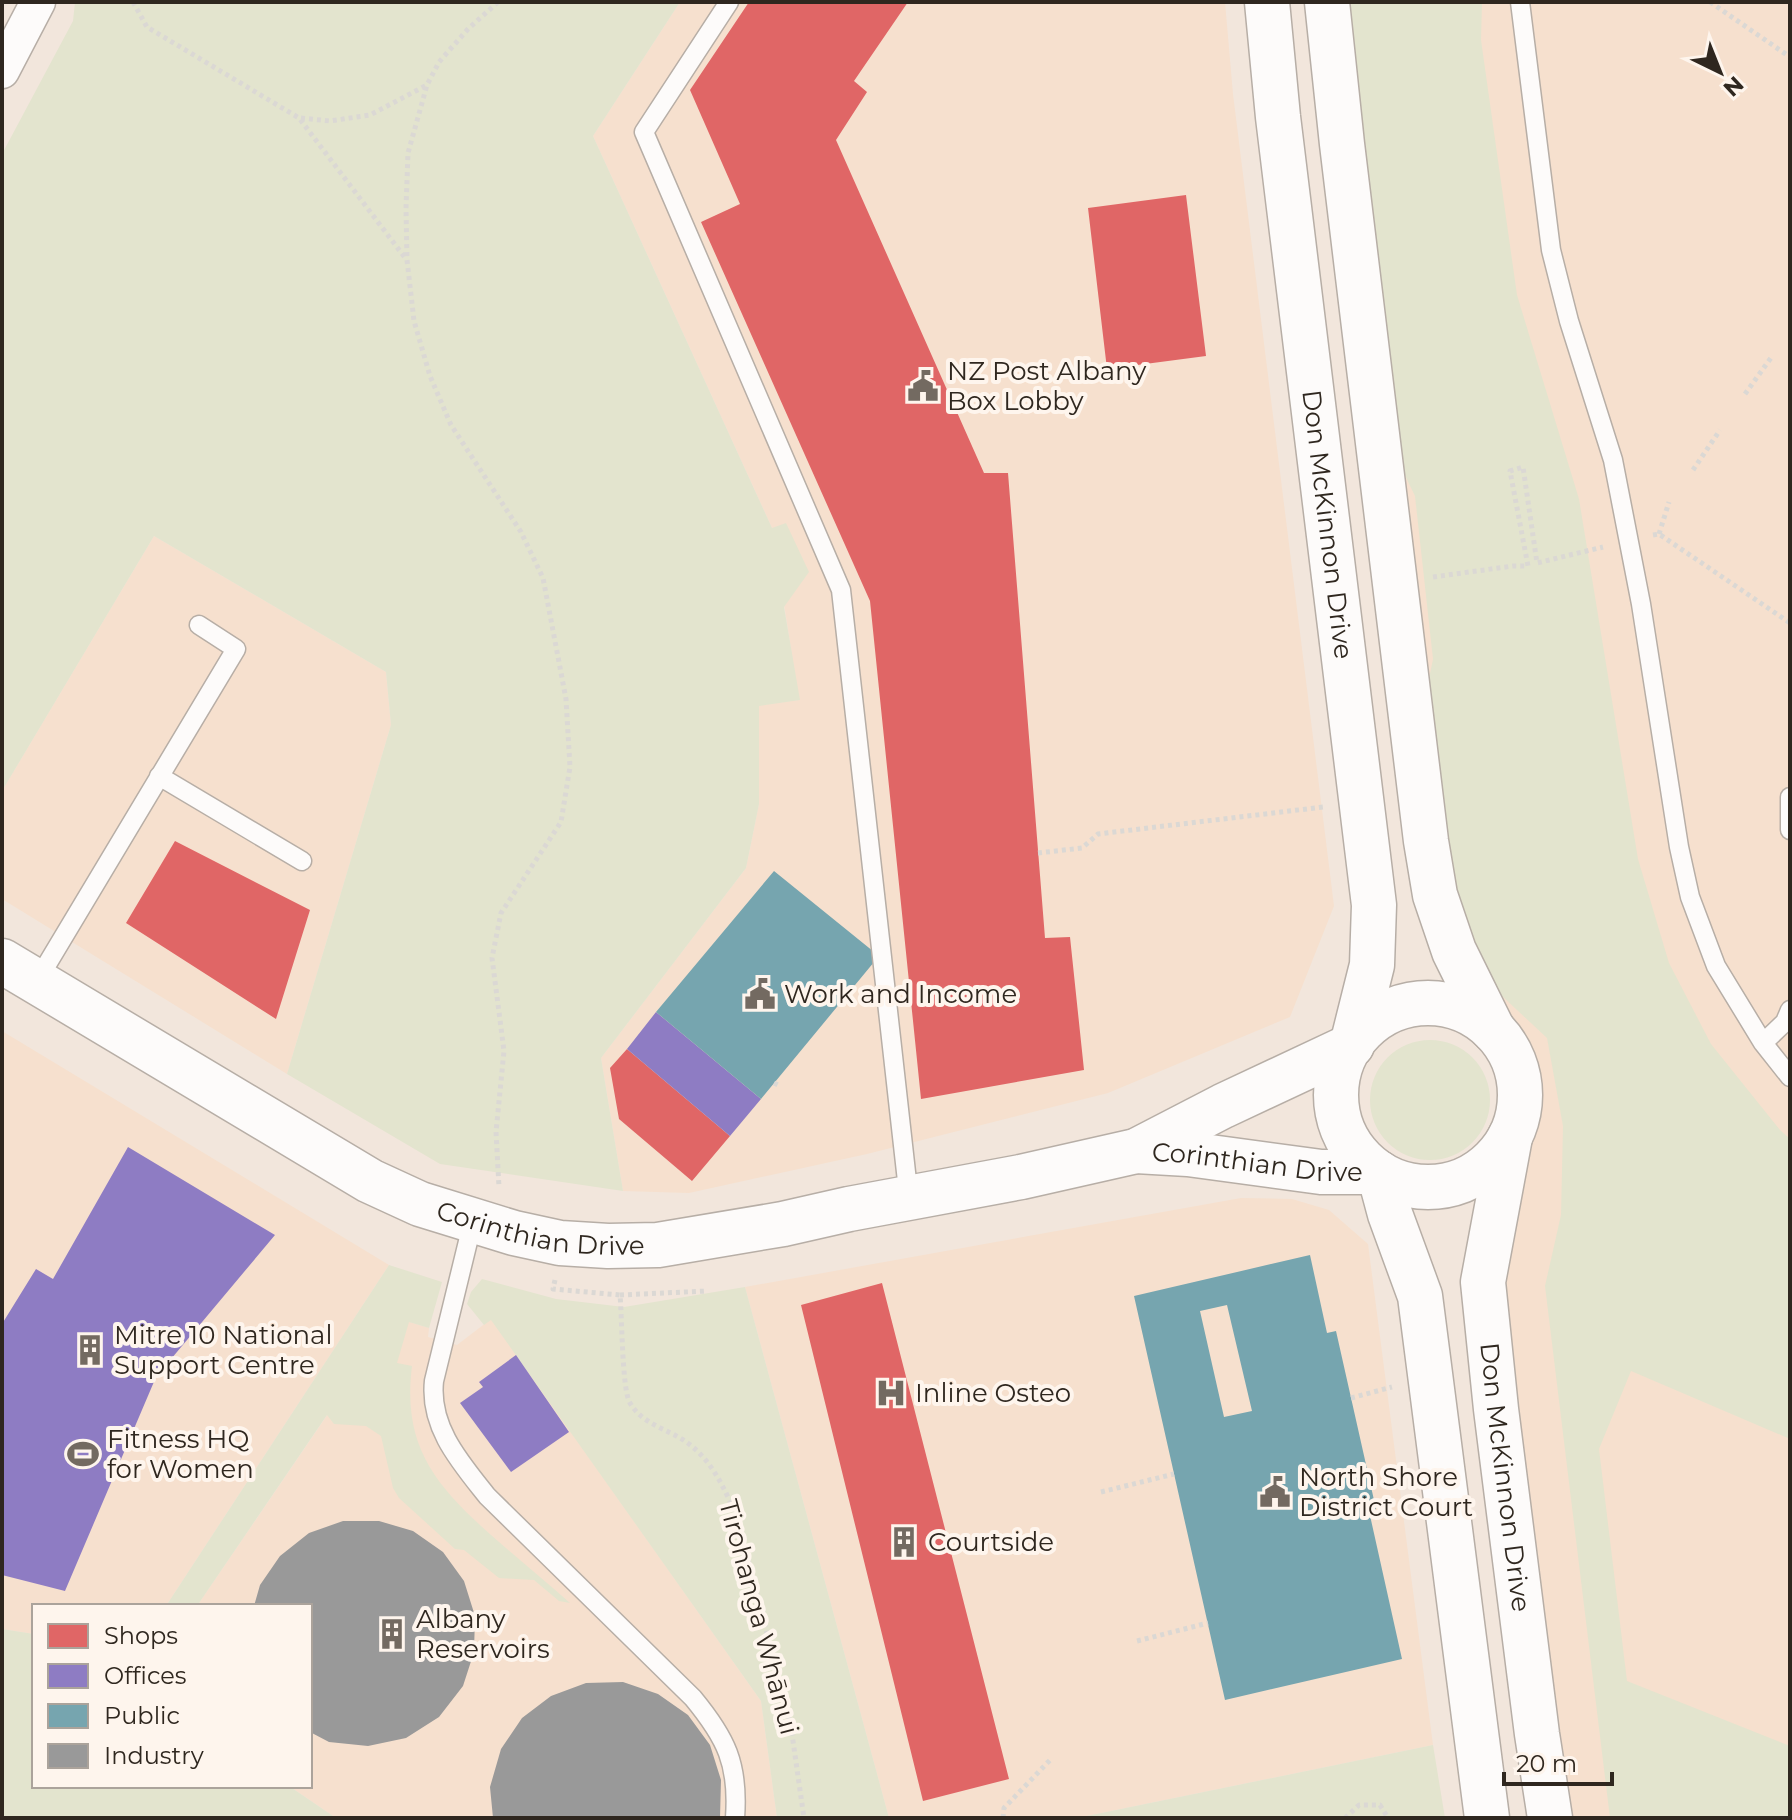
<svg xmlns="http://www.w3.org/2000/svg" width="1792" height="1820" viewBox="0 0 1792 1820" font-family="Montserrat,sans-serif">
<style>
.built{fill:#f6e0ce}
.green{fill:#e3e4ce}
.shops{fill:#e06666}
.offices{fill:#8e7cc3}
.public{fill:#76a5af;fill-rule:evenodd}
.industry{fill:#999}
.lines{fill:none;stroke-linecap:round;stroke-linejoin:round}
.lane-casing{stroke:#b7aea6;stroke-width:21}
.street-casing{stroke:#b7aea6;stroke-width:37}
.secondary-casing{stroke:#b7aea6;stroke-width:47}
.path{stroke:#dbd8d4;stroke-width:5;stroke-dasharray:4 4;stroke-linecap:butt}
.lane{stroke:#fdfbfa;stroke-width:18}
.street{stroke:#fdfbfa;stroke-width:34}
.secondary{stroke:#fdfbfa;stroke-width:44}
.labels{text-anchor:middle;stroke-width:8;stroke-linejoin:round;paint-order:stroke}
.poi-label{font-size:26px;fill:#2f271f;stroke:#fef5ed;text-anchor:start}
.street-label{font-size:26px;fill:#2f271f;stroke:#fef5ed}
</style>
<rect width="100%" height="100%" fill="#f2e6dc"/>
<path class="built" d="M680,2H1225L1233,94L1334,906L1290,1017L1108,1093L867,1154L689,1193L623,1191L601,1058L746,868L759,804V705L799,700L772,528L593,136Z
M1327,2H1790V1818H1550L1496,1409L1510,1137L1499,1085L1435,895Z
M154,536L386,672L391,725L287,1074L2,899V791Z
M2,1031L389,1265L166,1606H34V1634L2,1629Z
M1241,1198L1292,1199L1329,1210L1368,1244L1433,1745L1077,1818H889L745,1287Z
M394,1317L429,1328L428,1337L457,1345L491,1319L761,1701L777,1818H336L289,1786H310V1606H197Z"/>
<path class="green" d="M75,2H680L593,136L772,528L786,523L809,572L784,607L800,700L759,706V804L746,868L601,1058L623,1191L440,1164L287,1074L391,725L386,672L154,536L2,791V154L73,21Z
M1350,2H1482L1481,40L1517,295L1579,499L1638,859L1669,963L1711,1044L1780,1130L1790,1139V1439L1631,1371L1599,1449L1627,1681L1790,1746V1818H1610L1545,1286L1561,1215L1563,1126L1547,1038L1502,996L1474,954L1455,906L1425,698L1433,659L1415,496L1397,459L1360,155Z
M1370 1100a60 60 0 1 1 120 0a60 60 0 1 1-120 0Z
M389,1265L442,1282L429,1328L409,1322L397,1363L412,1366C402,1446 435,1485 491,1535C517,1558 544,1580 570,1603L559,1601L534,1580L499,1578L464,1550L455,1549L399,1498L393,1488L381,1436L366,1426L334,1424L327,1415L197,1606H166Z
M482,1279L556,1299L624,1307L745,1287L889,1818H777L761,1701L491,1320L484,1325L467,1304L471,1292Z
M2,1629L34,1634V1786H289L336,1818H2Z
M1433,1745L1445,1818H1077Z"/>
<path class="shops" d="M749,2H908L854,81L867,92L836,140L984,473H1008L1045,938L1070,937L1084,1070L921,1099L870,601L701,222L740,204L690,90Z
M1186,195L1206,356L1107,369L1088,208Z
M175,841L310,910L276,1019L126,923Z
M627,1049L730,1136L692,1181L619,1119L610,1068Z
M882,1283L1009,1779L923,1801L801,1305Z"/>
<path class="offices" d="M656,1012L761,1099L730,1136L627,1049Z
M128,1147L275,1235L156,1377L65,1591L2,1575V1324L36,1269L53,1279Z
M516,1355L569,1432L511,1472L460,1403L483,1387L479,1382Z"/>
<path class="public" d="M774,871L879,956L761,1099L656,1012Z
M1310,1255L1327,1333L1336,1331L1376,1509L1369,1511L1402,1659L1225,1700L1134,1296ZM1227,1305L1252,1411L1224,1417L1200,1311Z"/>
<path class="industry" d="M343,1521H379L413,1531L443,1552L464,1581L475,1616L474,1652L463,1686L439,1717L406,1738L368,1746L329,1742L310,1732V1606H254L260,1585L280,1556L309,1533Z
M623,1682L658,1694L688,1715L710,1745L721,1780L720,1818H493L490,1787L501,1749L522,1718L551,1696L586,1683Z"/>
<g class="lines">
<defs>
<path id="lane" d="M729,2L644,132L841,590L909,1199
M1520,2L1551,250L1569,321L1613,460L1641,604L1679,847L1690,897L1716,966L1763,1043L1790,1077
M159,776L302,861
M1790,797V830
M37,981L236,649L199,625
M1763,1043L1785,1022L1790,1010
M473,1221L434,1381C429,1427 460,1462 487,1496L693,1698C726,1738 739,1764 735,1818"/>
<path id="street" d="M2,71L38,2"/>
<g id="secondary">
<path id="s1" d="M1267,2L1278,117L1374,905L1372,965L1352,1045"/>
<path d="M1327,2L1342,144L1426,841L1435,895L1454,951L1493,1030"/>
<path id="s2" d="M2,961L370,1181L420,1204L514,1233L560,1243L608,1246L658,1245L783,1224L849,1209L1021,1177L1136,1151L1223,1106L1351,1046"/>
<circle cx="1428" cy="1095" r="92"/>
<path id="s3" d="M1510,1137L1483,1282L1496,1409L1537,1734L1550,1818"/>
<path id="s4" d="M1136,1151L1188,1154L1321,1172H1377"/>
<path d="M1379,1173L1390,1214L1420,1296L1487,1818"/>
</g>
</defs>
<use href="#lane" class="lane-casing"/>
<use href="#street" class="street-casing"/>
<use href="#secondary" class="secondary-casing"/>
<path class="path" d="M133,2L147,27L299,118L406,259
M498,2L468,29L439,62L427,85L408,153L406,209L407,260L414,321L430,376L451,425L521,532L543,578L566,699L570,767L561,822L501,913L492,958L504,1051L496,1132L499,1187
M1710,2L1790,57
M301,118L330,121L370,115L427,85
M1745,394L1773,355
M1693,470L1720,430
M1659,534L1669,502
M1653,535L1659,534L1790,623
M1433,577L1513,566H1528L1510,471L1523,467L1537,563L1603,547
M1038,853L1082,848L1098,834L1323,807
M774,1083L778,1085
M555,1280L553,1289L620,1295C622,1317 622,1384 629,1401C641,1425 670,1429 689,1444C713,1462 725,1490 737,1517L791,1727L804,1818
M620,1295L707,1291
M1351,1398L1392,1387
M1101,1492L1174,1474
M1137,1641L1208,1623
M1003,1818L1004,1808L1052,1758
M1345,1818L1359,1805H1380L1388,1818"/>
<use href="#lane" class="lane"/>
<use href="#street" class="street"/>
<use href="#secondary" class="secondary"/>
</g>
<defs>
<symbol id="civic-bare" viewBox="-9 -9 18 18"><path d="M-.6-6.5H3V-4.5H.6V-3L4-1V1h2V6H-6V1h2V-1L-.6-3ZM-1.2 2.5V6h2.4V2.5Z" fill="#736a61" stroke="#fef5ed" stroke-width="2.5" paint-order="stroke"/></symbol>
<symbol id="building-bare" viewBox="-9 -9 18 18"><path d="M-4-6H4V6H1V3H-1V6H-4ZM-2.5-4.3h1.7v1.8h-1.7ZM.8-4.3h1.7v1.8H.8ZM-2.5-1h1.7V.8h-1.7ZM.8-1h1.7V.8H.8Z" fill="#736a61" stroke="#fef5ed" stroke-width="2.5" paint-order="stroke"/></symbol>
<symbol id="hospital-bare" viewBox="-9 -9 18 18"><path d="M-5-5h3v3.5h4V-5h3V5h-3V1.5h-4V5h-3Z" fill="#736a61" stroke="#fef5ed" stroke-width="2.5" paint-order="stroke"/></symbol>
<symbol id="stadium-bare" viewBox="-9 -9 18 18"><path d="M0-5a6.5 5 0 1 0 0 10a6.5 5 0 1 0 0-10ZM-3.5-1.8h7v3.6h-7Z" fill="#736a61" stroke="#fef5ed" stroke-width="2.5" paint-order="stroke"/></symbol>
</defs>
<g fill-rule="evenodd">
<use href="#civic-bare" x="901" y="364" width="44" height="44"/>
<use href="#civic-bare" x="738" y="972" width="44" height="44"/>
<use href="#building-bare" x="68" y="1328" width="44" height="44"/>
<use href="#hospital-bare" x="869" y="1371" width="44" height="44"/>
<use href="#stadium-bare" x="61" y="1432" width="44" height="44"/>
<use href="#civic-bare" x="1253" y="1470" width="44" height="44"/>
<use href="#building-bare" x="882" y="1520" width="44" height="44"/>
<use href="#building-bare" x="370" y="1612" width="44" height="44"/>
</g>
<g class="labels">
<g class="poi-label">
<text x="947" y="380">NZ Post Albany<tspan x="947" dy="30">Box Lobby</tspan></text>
<text x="784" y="1003">Work and Income</text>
<text x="114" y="1344">Mitre 10 National<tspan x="114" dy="30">Support Centre</tspan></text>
<text x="915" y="1402">Inline Osteo</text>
<text x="107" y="1448">Fitness HQ<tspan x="107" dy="30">for Women</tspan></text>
<text x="1299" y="1486">North Shore<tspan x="1299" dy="30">District Court</tspan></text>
<text x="928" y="1551">Courtside</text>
<text x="416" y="1628">Albany<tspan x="416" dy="30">Reservoirs</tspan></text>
</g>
<g class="street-label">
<text dy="9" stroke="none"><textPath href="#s1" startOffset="526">Don McKinnon Drive</textPath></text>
<text dy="9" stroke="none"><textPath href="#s4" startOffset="122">Corinthian Drive</textPath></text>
<text dy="9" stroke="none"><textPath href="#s2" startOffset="608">Corinthian Drive</textPath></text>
<text dy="9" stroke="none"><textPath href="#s3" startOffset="344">Don McKinnon Drive</textPath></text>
<text transform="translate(759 1617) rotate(75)" y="9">Tirohanga Whānui</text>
</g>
</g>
<rect width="1792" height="1820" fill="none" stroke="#2f271f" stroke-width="8"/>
<rect x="32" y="1604" width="280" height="184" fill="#fef5ed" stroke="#aba39b" stroke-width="2"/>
<rect x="48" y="1624" width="40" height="24" fill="#e06666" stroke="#aba39b" stroke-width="2"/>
<text x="104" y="1644" font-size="24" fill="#2f271f">Shops</text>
<rect x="48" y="1664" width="40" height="24" fill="#8e7cc3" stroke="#aba39b" stroke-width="2"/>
<text x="104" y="1684" font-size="24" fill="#2f271f">Offices</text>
<rect x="48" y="1704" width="40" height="24" fill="#76a5af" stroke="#aba39b" stroke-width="2"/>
<text x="104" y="1724" font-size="24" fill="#2f271f">Public</text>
<rect x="48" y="1744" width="40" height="24" fill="#999999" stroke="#aba39b" stroke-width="2"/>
<text x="104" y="1764" font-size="24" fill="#2f271f">Industry</text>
<g transform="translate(1720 72) rotate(137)" stroke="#fef5ed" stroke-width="6" paint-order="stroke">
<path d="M0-6L14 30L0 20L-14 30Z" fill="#2f271f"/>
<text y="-12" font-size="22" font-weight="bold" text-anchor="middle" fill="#2f271f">N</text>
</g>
<path d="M1504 1772v12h108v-12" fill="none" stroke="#2f271f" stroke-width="4"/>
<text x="1516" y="1772" font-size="24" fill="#2f271f" stroke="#fef5ed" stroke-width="6" paint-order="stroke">20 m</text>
</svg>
